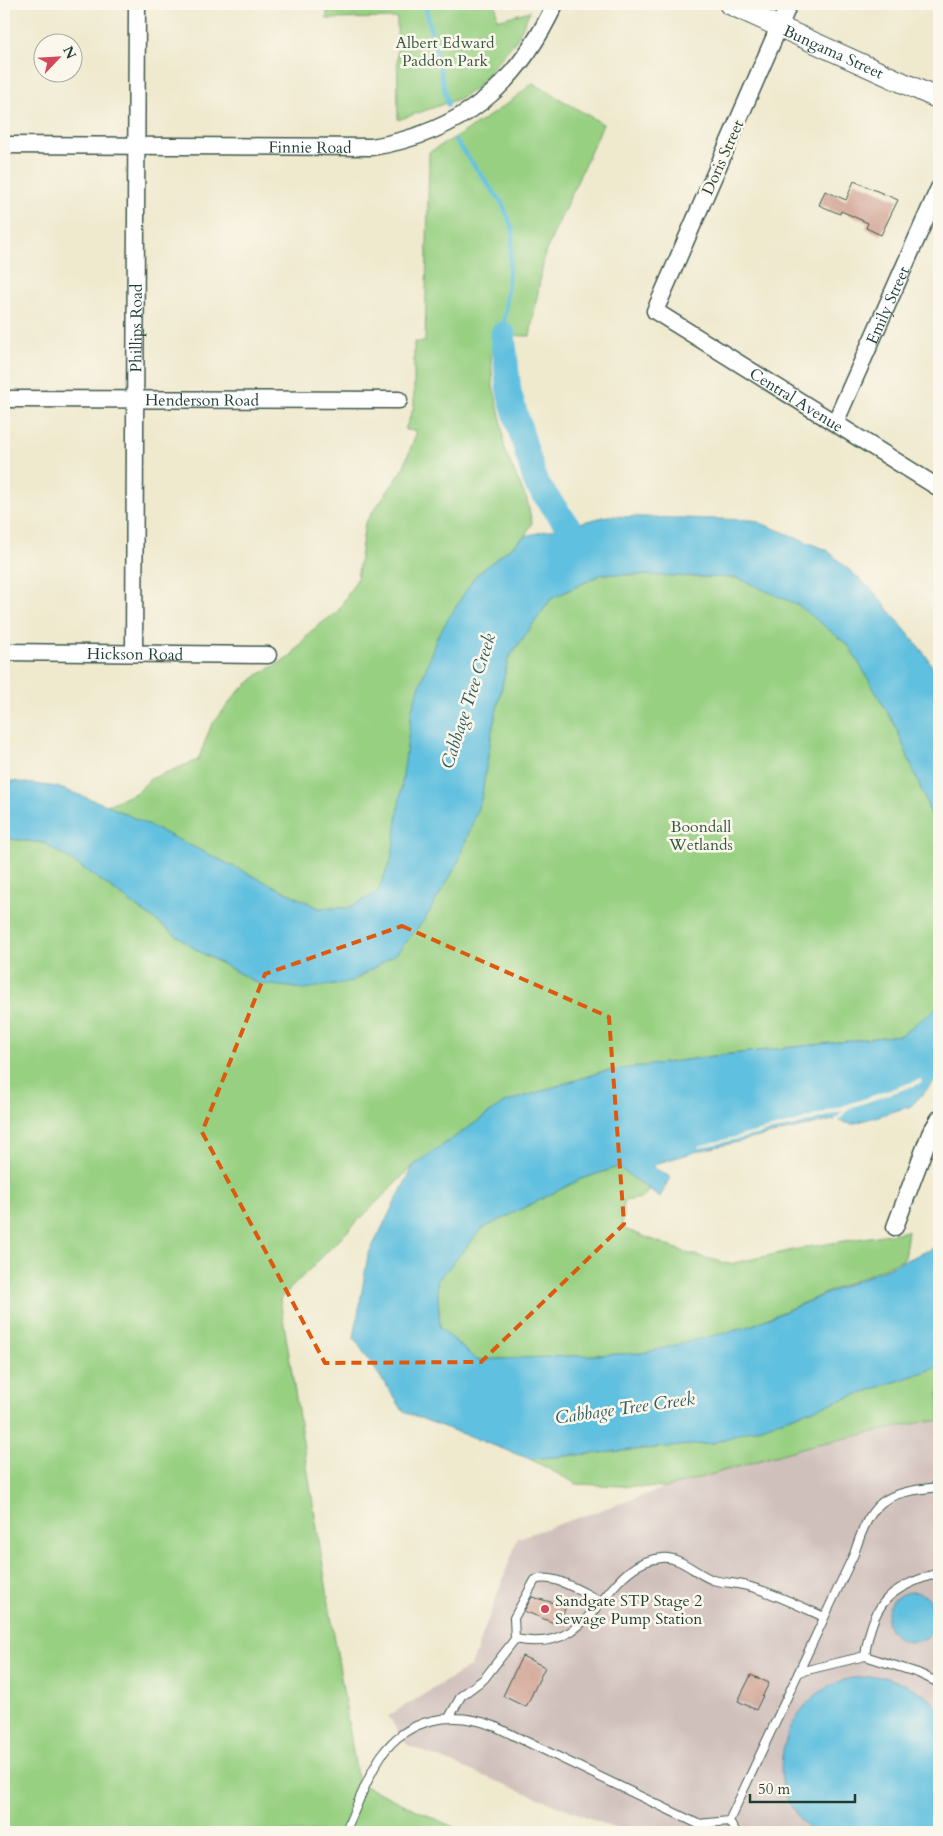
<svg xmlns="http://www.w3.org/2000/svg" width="943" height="1836" viewBox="0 0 943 1836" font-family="Cardo,serif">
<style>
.industrial{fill:#d0c0bc}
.green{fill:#98d082;stroke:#5c865b}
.water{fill:#61c0df;stroke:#407e8a}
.pier{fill:#efe9ce}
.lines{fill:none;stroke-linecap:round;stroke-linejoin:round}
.stream{stroke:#61c0df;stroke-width:4.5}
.river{stroke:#61c0df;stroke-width:25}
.building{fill:#ce9f8f}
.service-casing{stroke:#3e574b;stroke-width:10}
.minor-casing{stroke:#3e574b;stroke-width:19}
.tertiary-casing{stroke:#3e574b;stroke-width:22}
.service{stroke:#fff;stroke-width:8}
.minor{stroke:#fff;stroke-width:16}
.tertiary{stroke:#fff;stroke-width:20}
.marked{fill:none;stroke:#de580e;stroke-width:4;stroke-dasharray:10 6;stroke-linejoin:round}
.poi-dot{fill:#d1495b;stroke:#fbf7ec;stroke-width:2}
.labels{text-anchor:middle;stroke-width:5;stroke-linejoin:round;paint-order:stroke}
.park-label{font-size:16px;fill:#375a44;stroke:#fbf7ec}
.street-label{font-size:16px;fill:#1f3d34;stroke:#fbf7ec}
.poi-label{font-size:16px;fill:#1f3d34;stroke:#fbf7ec;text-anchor:start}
.water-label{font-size:18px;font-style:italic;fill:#305e5f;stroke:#fbf7ec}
</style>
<rect width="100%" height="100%" fill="#fbf7ec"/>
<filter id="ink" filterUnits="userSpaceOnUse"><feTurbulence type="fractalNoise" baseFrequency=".02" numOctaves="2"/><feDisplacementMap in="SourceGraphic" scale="10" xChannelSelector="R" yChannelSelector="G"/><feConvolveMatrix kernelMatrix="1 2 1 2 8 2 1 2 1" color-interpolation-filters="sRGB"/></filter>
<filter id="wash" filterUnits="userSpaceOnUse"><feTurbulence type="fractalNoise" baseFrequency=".0096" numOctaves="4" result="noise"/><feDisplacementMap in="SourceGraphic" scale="20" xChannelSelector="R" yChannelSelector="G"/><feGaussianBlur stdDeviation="1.12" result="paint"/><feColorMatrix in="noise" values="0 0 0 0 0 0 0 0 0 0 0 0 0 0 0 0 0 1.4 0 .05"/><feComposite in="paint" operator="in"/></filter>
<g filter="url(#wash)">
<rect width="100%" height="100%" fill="#efe9ce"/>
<path class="industrial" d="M926,1421H939V1832H624L407,1745L388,1716L471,1666L518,1538L665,1488L809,1446Z"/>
<path class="green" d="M327,4H496L497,20L530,11L517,39L474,90L458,99L398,120L397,18L327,19Z
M533,83L603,124L545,253L530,336L496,335L491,355L493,386L501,419L505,452L527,500L532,523L525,536L475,576L392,858L377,893L348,908H319L107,805L138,792L150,779L198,760L211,726L237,693L258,675L290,657L310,632L338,611L357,579L365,523L402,471L417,431L405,430L414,406V342H425L429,152C466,132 500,111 533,83Z
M602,574L737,578L798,604L849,645L896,727L939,834V1006L901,1035L714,1056L601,1072L504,1103L414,1165L280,1299L358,1783L464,1832H4V838L44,843L89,872L195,949L257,983L351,982L396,954L425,919L481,800L492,731L508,659L551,599Z
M618,1167L650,1190L642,1198L624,1201L622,1228L690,1254L730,1264L807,1247L908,1231L904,1259L748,1327L644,1353L477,1360L440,1328L437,1281L482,1229L581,1179Z
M939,1367V1421H926L809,1446L665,1488L577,1484L530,1459L713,1443Z"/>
<path class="water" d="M608,516L753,520L827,550L875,593L927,657L939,681V834L896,727L849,646L798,605L737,578L602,574L551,599L508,659L492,731L481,800L457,865L425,919L396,954L351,982L304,989L257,983L195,949L89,872L44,843L4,838V780L57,787L107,805L319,908H348L377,893L392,858L412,708L437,637L475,576L525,536Z
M939,1006V1077L911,1106L852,1124L833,1120L698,1151L655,1164L654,1168L670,1177L660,1197L618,1167L581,1179L482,1229L437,1281L440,1328L477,1360L644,1353L748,1327L939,1246V1367L713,1443L530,1459L404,1412L354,1338L368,1255L414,1165L504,1103L601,1072L714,1056L901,1035Z
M887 1617a25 25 0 1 1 50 0a25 25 0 1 1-50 0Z
M880,1676C904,1683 924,1690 939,1709V1824L932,1832H811C799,1819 788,1805 783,1786C773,1740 805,1686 853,1678C862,1677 871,1677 880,1676Z"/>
<path class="pier" d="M921,1079L922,1083L850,1108L837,1123L834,1121L843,1111L798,1125L699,1148L698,1146L796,1122Z"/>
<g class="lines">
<path class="stream" d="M425,4L448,105
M455,140L502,203L513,230L503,334"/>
<path class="river" d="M503,334L509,392L536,483L585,549"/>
</g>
<g id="blocks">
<path class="building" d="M854,181L898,200L881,235L866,228L868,223L841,211L840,214L819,205L825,191L846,200Z
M532,1597L566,1606L559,1625L524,1611Z
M522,1656L545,1667L526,1707L503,1696Z
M751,1675L769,1683L756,1710L738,1701Z"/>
</g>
</g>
<g filter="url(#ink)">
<use href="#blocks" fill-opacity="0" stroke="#3e574b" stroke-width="1"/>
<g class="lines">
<defs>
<path id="service" d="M515,1639L514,1618L535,1580C555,1573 583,1593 602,1602
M865,1656C872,1603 889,1587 939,1573
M799,1672L865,1656L918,1673L939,1683
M450,1716L461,1696L484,1679L515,1639C600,1657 599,1563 662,1558C680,1556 696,1574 713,1580C725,1583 738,1583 751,1587C776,1594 800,1606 824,1617
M729,1821L854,1554C872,1499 883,1493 939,1487
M345,1832C357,1807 366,1779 381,1756C408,1717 454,1710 494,1726L698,1824L729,1821L736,1832"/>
<g id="minor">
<path id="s1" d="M789,4L655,311L939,488"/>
<path id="s2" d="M4,145L372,147C462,132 517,86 555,4"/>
<path id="s3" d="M4,399L399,400"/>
<path id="s4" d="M835,423L939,188"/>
<path id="s5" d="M4,652L268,655"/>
<path id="s6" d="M134,653L137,4"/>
<path d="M895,1227L930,1134L939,1119"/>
</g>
<g id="tertiary">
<path id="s7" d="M729,4L939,99"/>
</g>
</defs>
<use href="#service" class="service-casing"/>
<use href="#minor" class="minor-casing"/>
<use href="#tertiary" class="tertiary-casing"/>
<use href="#service" class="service"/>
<use href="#minor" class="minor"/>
<use href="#tertiary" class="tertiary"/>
</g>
</g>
<path class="marked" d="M402,926L609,1017L624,1224L481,1362L325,1363L202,1132L265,974Z"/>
<circle class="poi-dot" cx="545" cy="1609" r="5"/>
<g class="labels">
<g class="park-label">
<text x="445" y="48">Albert Edward<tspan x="445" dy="18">Paddon Park</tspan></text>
<text x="701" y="832">Boondall<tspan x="701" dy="18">Wetlands</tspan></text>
</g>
<g class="street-label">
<text dy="6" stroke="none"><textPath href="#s7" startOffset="115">Bungama Street</textPath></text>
<text dy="6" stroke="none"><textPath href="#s2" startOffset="306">Finnie Road</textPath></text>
<text transform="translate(722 157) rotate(-66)" y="6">Doris Street</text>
<text dy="6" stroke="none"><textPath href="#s4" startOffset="129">Emily Street</textPath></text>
<text dy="6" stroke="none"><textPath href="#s6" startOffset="325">Phillips Road</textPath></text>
<text dy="6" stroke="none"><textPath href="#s1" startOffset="502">Central Avenue</textPath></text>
<text dy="6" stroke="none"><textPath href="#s3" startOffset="198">Henderson Road</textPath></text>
<text dy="6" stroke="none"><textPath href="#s5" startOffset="131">Hickson Road</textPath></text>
</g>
<g class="poi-label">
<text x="555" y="1606">Sandgate STP Stage 2<tspan x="555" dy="18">Sewage Pump Station</tspan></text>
</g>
<g class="water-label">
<text transform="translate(468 701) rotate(-72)" y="6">Cabbage Tree Creek</text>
<text transform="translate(625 1408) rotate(-8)" y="6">Cabbage Tree Creek</text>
</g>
</g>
<rect width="943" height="1836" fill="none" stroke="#fbf7ec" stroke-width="20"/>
<g transform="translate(58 58) rotate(65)"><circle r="24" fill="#fbf7ec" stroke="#a3ada2"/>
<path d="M0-4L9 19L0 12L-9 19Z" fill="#d1495b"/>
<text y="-8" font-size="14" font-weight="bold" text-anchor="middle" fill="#1f3d34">N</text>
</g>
<path d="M750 1794v8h105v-8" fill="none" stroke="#1f3d34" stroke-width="2.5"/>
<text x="758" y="1794" font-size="15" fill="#1f3d34" stroke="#fbf7ec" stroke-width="4" paint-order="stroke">50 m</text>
</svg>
